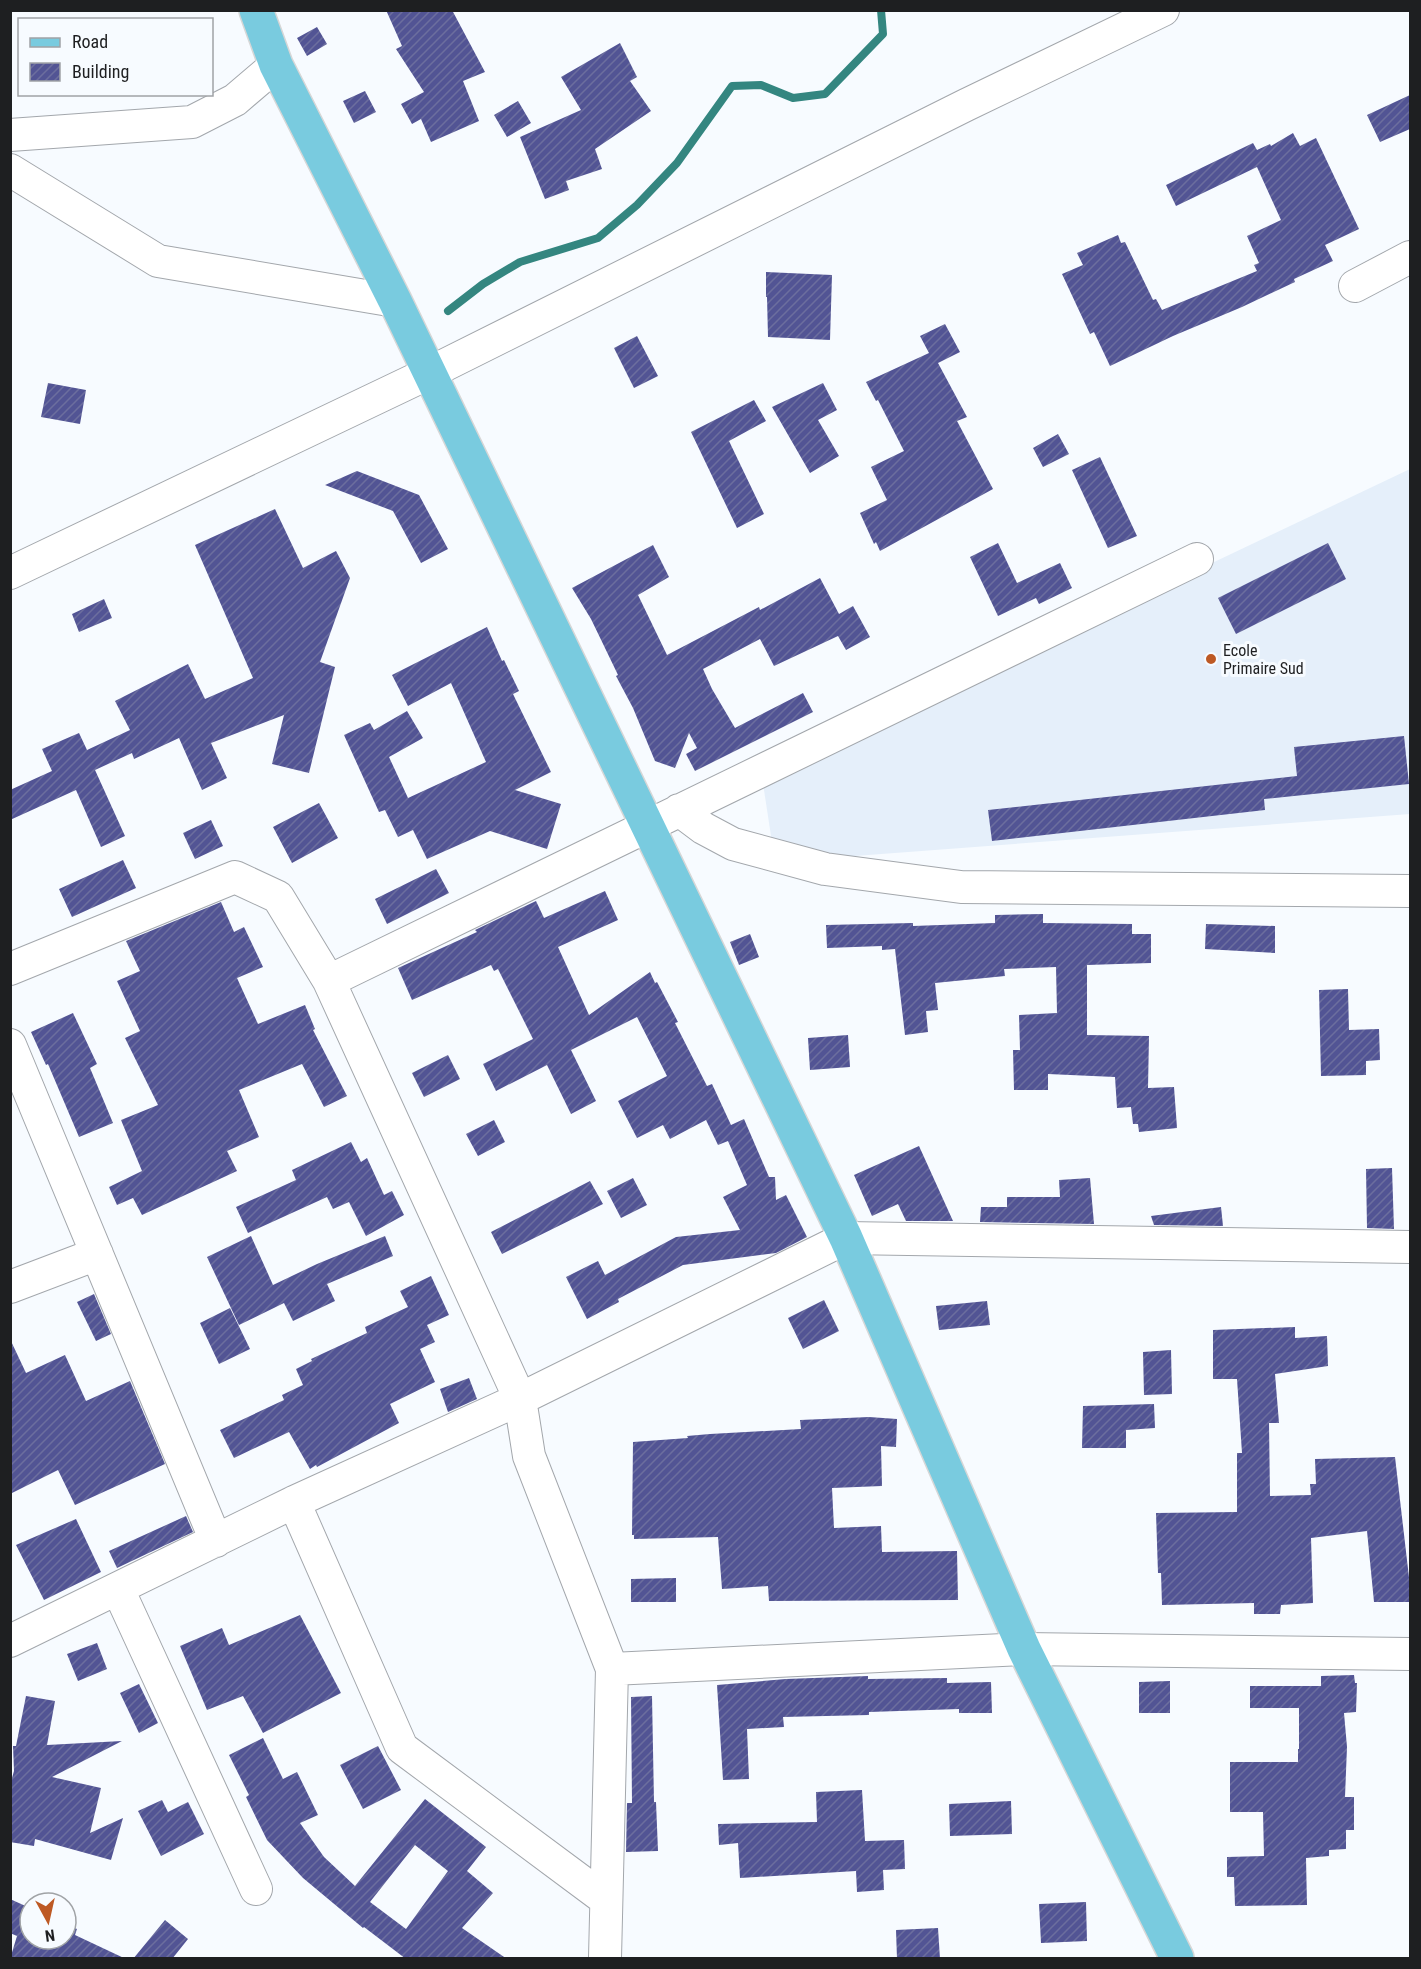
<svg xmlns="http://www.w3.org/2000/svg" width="1421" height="1969" viewBox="0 0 1421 1969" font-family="'Roboto Condensed',sans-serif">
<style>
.built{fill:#e5effa}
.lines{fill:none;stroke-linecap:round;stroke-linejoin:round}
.stream{stroke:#348680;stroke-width:8}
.building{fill:url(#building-hatch);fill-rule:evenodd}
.minor-casing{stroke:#a3a7ac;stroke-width:34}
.major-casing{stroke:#d6d7d7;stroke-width:36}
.minor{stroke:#fff;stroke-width:32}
.major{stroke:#79cbdf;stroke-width:33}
.poi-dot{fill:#bd5924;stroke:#f7fbff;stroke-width:2}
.labels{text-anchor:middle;stroke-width:6;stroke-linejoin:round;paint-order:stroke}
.poi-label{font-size:16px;fill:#1e1f21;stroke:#f7fbff;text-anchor:start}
</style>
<defs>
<pattern id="building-hatch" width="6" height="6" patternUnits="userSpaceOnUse" patternTransform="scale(1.5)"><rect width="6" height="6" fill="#525494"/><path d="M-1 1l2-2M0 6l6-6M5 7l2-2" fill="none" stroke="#6c6e9e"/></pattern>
</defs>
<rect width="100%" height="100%" fill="#f7fbff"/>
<path class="built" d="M1410,469V814L775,862L762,777Z"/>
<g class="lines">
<path class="stream" d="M448,311L483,284L520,262L598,238L637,205L677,163L732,86L761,85L793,98L825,94L883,34L881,10"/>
</g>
<path class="building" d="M386,10H452L485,72L463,81L479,121L431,142L421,119L412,124L401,104L424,92L396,49L402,46Z
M317,27L327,44L307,56L297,38Z
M620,43L637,77L630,81L651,111L595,149L602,169L566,181L569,190L545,199L520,137L581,110L561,77Z
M365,91L376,112L354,123L343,101Z
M1410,95V129L1380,142L1367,115Z
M518,101L531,123L507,137L494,115Z
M1293,133L1300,146L1316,138L1359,229L1325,245L1333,261L1294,279L1295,282L1242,307L1173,336L1110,366L1094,332L1090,334L1062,274L1083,265L1077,253L1118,235L1121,243L1125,242L1153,300L1156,299L1162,310L1257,271L1254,265L1259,263L1247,236L1281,220L1257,167L1176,206L1166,185L1253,143L1257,150L1270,144L1271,146Z
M766,272L832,275L830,340L768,337L767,297H766Z
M945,324L960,352L938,363L967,417L957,421L993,489L880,551L876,542L874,544L860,513L887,500L871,467L904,451L878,400L876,401L866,382L929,353L920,336Z
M637,336L658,376L634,388L614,348Z
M48,383L86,390L80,424L41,417Z
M823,383L837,410L818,420L839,456L810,473L772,407Z
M754,400L766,421L729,441L764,514L737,528L691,432Z
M1058,434L1069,454L1043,467L1033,448Z
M1100,457L1137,536L1108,548L1072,470Z
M357,471L419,495L448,549L421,563L393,511L325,485Z
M275,509L303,568L336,551L350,578L320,662L335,667L309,773L272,764L284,715L211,743L227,778L202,790L179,738L134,759L132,753L95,770L125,836L101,847L76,790L10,820V790L52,771L42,749L79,733L87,750L130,730L115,701L188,664L205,699L253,678L195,545Z
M998,543L1017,583L1060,563L1072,588L1039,604L1036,598L998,616L970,557Z
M1328,543L1346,579L1236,634L1218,598Z
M653,545L669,577L638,595L667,655L759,607L760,610L820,578L839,614L853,606L870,637L846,650L838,636L774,666L760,639L703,669L712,689L735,728L803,693L813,712L695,771L686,754L697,748L689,733L675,768L655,761L633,708L616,676L618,675L591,619L572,588Z
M104,599L112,618L79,632L72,614Z
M487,627L502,661L504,660L519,691L513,694L551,772L515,790L561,804L547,849L490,831L427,859L413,830L398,837L385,810L379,812L344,735L370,723L374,730L407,711L423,738L389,757L408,798L486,762L451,683L408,706L392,675Z
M1404,736L1409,784L1264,799L1265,810L992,841L988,810L1297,776L1294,747Z
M319,803L338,838L292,863L273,827Z
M211,820L223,846L195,859L183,833Z
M123,860L136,888L72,917L59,889Z
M436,869L449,893L387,924L375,899Z
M605,891L618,920L558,947L589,1015L650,972L655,983L657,982L678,1022L675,1023L707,1086L712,1084L731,1125L744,1119L769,1177H775L776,1200L786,1195L807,1237L776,1253L683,1265L618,1299L619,1302L587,1319L566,1277L598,1261L605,1275L676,1237L740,1230L723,1197L747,1185L728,1141L718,1145L706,1120L670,1139L663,1125L637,1138L618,1101L667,1076L637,1017L571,1050L596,1101L571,1114L547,1065L496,1091L483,1064L533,1039L498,969L494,971L491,965L412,1000L398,968L477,932L475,930L536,901L544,918Z
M221,902L234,932L244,927L263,967L237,978L258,1024L305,1005L315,1029L313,1030L347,1096L324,1107L302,1064L239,1090L259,1137L227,1151L237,1171L142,1215L133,1198L117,1205L109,1187L142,1171L121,1120L158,1105L125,1038L140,1031L117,981L140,971L126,941Z
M1043,914V923L1132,924V934H1151V963L1087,965V1035L1149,1036L1148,1088L1174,1087L1177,1128L1139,1132L1138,1124H1133L1131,1107L1117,1108L1115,1077L1048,1074V1090H1014L1013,1050H1020L1019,1015L1057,1013L1056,967L1004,969L1005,976L935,983L938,1010L926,1011L928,1032L905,1035L895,949L882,950V946L827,948L826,925L913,923V926L995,923V915Z
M1206,924L1275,926V953L1205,949Z
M750,934L759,957L739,965L730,942Z
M1348,989L1349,1030L1379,1029L1380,1060L1366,1061V1075L1321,1076L1319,990Z
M73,1013L97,1064L90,1068L113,1123L79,1137L48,1064L46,1065L31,1032Z
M848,1035L850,1067L810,1070L808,1038Z
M448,1055L460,1079L424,1097L412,1073Z
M494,1120L505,1142L478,1156L466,1134Z
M351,1142L361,1162L367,1158L384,1195L392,1191L404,1215L366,1236L349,1202L333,1209L327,1197L248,1233L236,1207L296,1180L292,1170Z
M919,1146L953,1221H906L898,1204L872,1216L854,1175Z
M1392,1168L1394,1229L1367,1228L1366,1169Z
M633,1178L647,1205L621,1218L607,1191Z
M1090,1178L1094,1224L980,1222L981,1207H1007V1197H1060L1059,1180Z
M590,1181L603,1204L502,1254L491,1232Z
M1221,1207L1223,1226L1154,1225L1151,1216Z
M251,1236L273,1285L317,1264L385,1236L393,1256L327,1284L335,1301L293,1321L284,1303L239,1325L207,1257Z
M431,1276L449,1315L427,1325L435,1342L420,1349L435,1382L390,1404L399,1423L317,1467L316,1465L310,1469L289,1432L234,1458L220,1430L284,1400L282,1395L303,1385L296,1369L312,1361L311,1359L367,1333L365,1327L408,1307L400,1291Z
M94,1294L111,1334L96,1341L77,1302Z
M824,1300L839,1331L803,1349L788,1318Z
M987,1301L990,1325L939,1330L936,1306Z
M230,1308L250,1349L219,1364L200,1323Z
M1295,1327V1338L1327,1336L1328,1366L1275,1374L1279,1423H1269L1270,1496L1311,1495L1310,1484H1316L1315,1459L1395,1457L1410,1586V1602H1374L1367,1531L1311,1538L1313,1603L1281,1605L1280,1614H1254V1603L1162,1605L1161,1573H1158L1156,1513L1237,1512V1453H1242L1237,1379H1213V1330Z
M10,1339L26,1373L65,1355L86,1401L130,1381L165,1464L75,1505L58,1470L10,1494Z
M1171,1350L1172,1394L1144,1395L1143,1352Z
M469,1378L477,1399L448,1412L440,1389Z
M1154,1404L1155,1428L1126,1430V1448H1082L1083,1406Z
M869,1417L897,1419L896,1447L881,1446L882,1486L832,1488L834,1528L881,1526L882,1552L957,1551L958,1600L769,1601L768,1586L722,1589L718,1537L634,1539V1535H632L633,1442L688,1438L687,1436L710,1434L801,1429L800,1420Z
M186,1516L193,1532L117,1568L109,1551Z
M76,1519L101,1572L44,1600L16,1545Z
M676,1578V1602H631V1579Z
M300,1615L341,1693L263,1733L243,1696L207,1710L180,1646L222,1628L229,1645Z
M97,1643L107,1669L78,1681L67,1654Z
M1354,1675L1355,1683H1357L1356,1712L1344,1713L1347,1747L1345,1797H1354V1830H1346V1849L1329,1850V1856L1306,1858L1307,1905L1235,1906L1234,1877H1227V1857L1264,1856L1263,1812H1230V1762H1298V1749H1299V1708H1250V1686H1321V1676Z
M868,1676V1679L947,1678V1683L991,1682L992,1713H959V1709L869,1712V1715L783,1717L784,1727L747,1729L749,1779L723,1780L717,1685L786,1679Z
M1170,1681V1713H1139V1682Z
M139,1684L158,1723L139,1733L120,1693Z
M26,1696L55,1701L47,1745L122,1741L52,1777L101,1788L90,1833L123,1818L111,1860L35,1839L34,1846L10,1842V1785L14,1771L13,1746H16Z
M652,1696L654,1802H656L658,1851L626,1852L627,1803H632L631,1697Z
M263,1738L283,1779L297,1772L318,1815L300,1823L324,1857L355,1886L425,1799L486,1847L467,1871L493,1893L462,1928L507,1959H406L364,1927L363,1928L303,1878L267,1840L246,1797L249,1795L229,1755ZM415,1845L448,1871L406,1929L370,1902Z
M378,1746L401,1790L363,1809L340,1765Z
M862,1790L865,1841L904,1840L905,1869L883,1870L884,1890L857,1892L856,1871L740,1878L738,1843L719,1845L718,1824L817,1822L816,1792Z
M162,1800L168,1812L188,1802L204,1834L161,1856L138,1811Z
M1011,1801L1012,1834L950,1836L949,1804Z
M10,1899L30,1908V1939H66V1924L77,1929L75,1935L126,1959H10L17,1936L10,1933Z
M1086,1902L1087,1941L1041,1943L1039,1904Z
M165,1920L188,1939L172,1959H133Z
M938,1928L940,1959H897L896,1930Z"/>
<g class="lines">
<defs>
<path id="minor" d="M10,135L192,122L235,100L276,65
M10,170L158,261L395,301
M1355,286L1410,257
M10,573L429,373L966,105L1163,10
M679,810L703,828L733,844L825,869L961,887L1410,891
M10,969L235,877L278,897L329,981L520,1399L529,1456L612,1669L605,1958
M329,981L1197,559
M10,1045L216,1541
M10,1287L97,1254
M294,1502L402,1748L605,1899
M118,1589L256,1889
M10,1641L294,1502L520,1399L846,1238L1410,1247
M612,1669L1024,1649L1410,1654"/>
<path id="major" d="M256,10L276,65L395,301L846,1238L1024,1649L1177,1958"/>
</defs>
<use href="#minor" class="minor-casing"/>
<use href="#major" class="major-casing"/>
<use href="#minor" class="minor"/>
<use href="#major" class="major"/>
</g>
<circle class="poi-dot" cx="1211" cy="659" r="6"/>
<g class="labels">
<g class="poi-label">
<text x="1223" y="656">Ecole<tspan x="1223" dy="18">Primaire Sud</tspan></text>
</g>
</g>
<rect width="1421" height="1969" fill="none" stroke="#1e1f21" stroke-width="24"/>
<rect x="18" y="18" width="195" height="78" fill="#f7fbff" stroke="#a0a3a6" stroke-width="1.5"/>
<rect x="30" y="38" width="30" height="9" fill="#79cbdf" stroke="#a0a3a6" stroke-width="1.5"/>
<text x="72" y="48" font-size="18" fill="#1e1f21">Road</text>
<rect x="30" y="63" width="30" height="18" fill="url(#building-hatch)" stroke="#a0a3a6" stroke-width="1.5"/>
<text x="72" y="78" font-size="18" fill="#1e1f21">Building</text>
<g transform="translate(48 1921) rotate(172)"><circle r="28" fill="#f7fbff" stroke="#a0a3a6" stroke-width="1.5"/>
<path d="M0-4.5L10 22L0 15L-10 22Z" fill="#bd5924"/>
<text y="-9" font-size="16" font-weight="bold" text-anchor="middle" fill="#1e1f21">N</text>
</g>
</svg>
